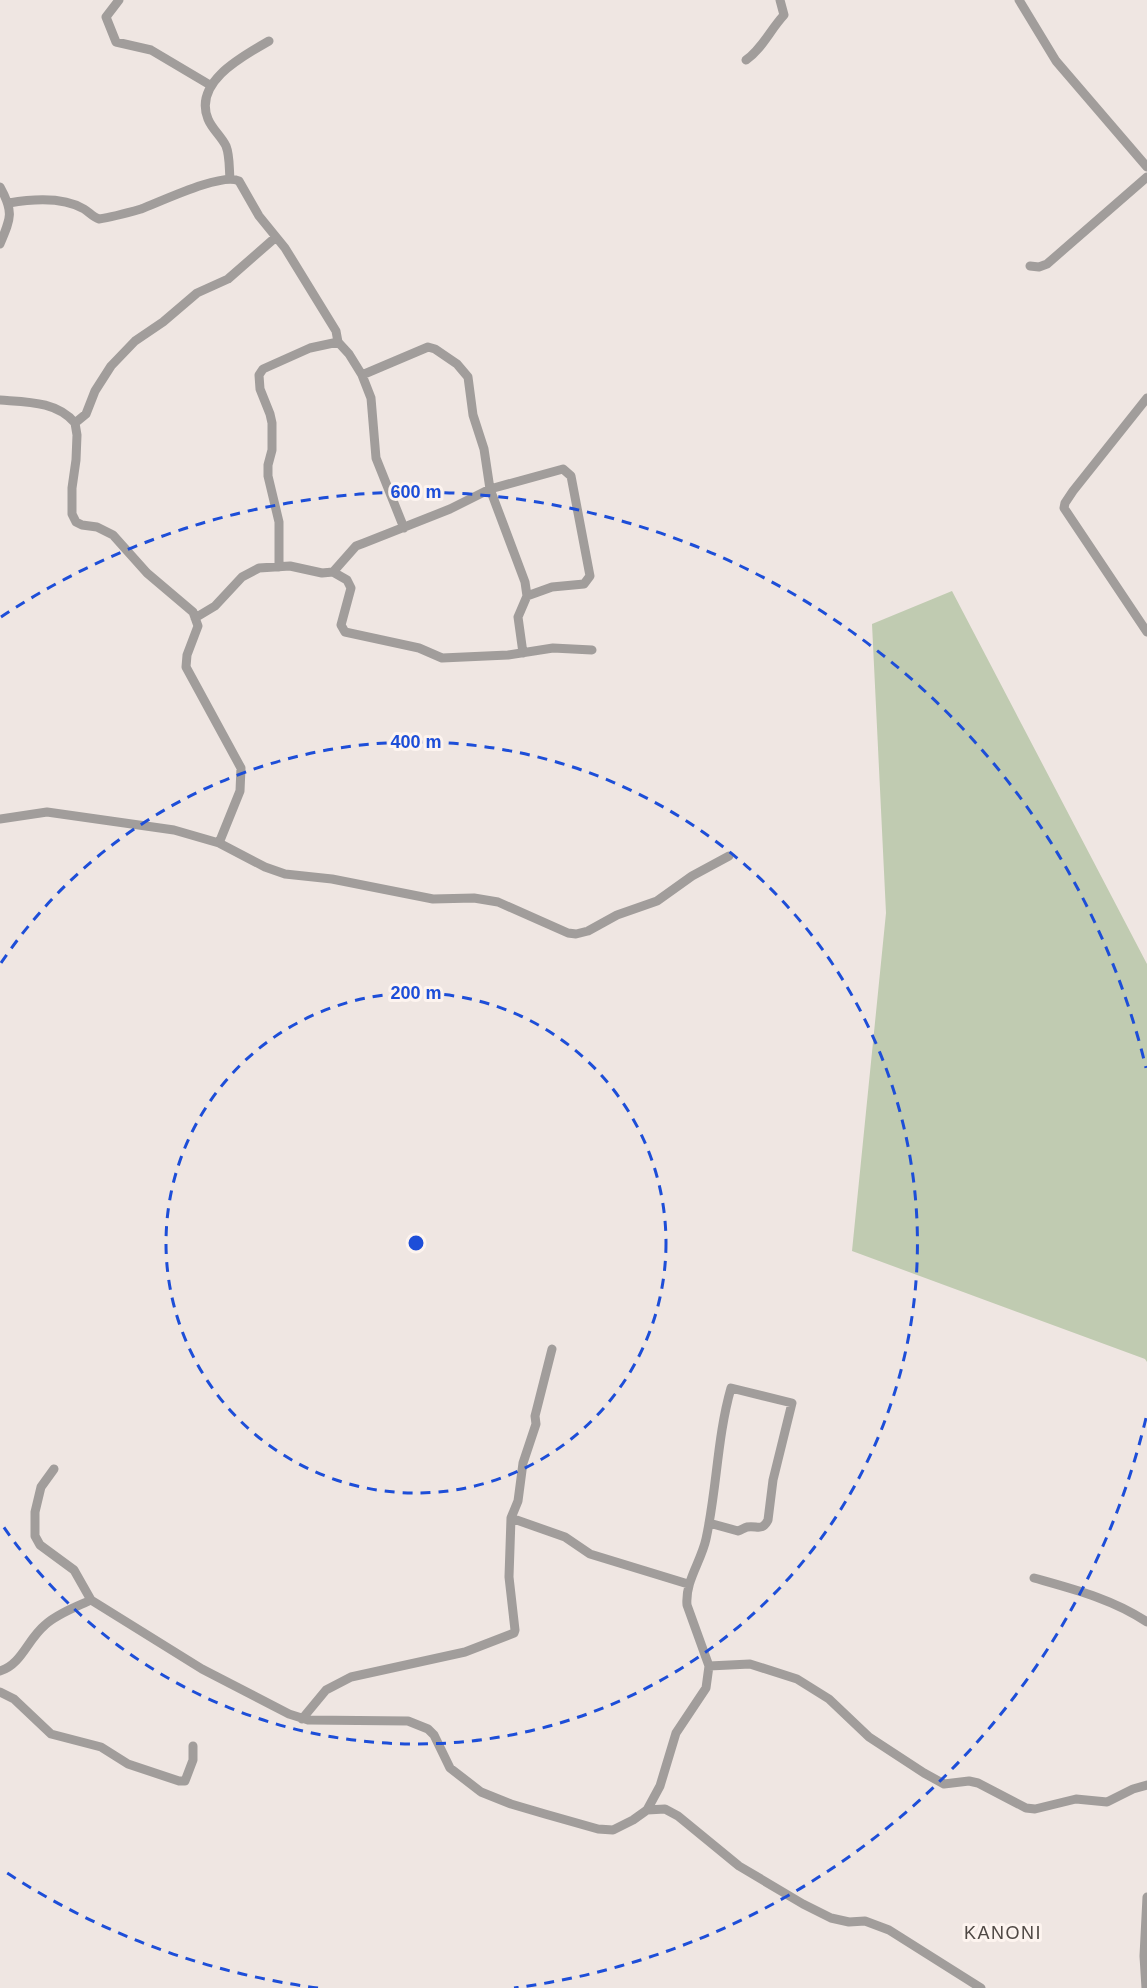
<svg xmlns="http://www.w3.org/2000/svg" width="1147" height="1988" viewBox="0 0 1147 1988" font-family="Arial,sans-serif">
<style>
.green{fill:#c0cbb1}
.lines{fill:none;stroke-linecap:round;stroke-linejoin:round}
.street{stroke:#a19d9b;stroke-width:9}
.ring{fill:none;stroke:#1d4ed8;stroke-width:3;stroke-dasharray:10 8}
.labels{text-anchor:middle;stroke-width:6;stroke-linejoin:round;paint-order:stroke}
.quarter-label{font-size:18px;letter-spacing:1.5px;fill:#4f4844;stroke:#fdf4ef}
.centre{fill:#1d4ed8;stroke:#fdf4ef;stroke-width:3}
.ring-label{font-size:18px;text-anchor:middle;font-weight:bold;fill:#1d4ed8;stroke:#fdf4ef;stroke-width:6;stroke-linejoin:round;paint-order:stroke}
</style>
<rect width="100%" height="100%" fill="#efe6e2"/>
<path class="green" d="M952,591L1147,964V1362L1145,1359L852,1251L886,913L872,624Z"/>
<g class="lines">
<path class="street" d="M119,0L106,17L116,42L151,50L210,85
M1019,0L1056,61L1147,167
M746,60C762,49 770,30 784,15L780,0
M230,179C229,169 230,156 226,146C221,136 212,129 208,119C193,82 243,56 269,41
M0,187C14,212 11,218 0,244
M9,203C32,199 62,196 84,209C89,212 93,217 99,219C113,217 127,213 141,209C160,202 222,172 239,181L259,216L285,248L336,331L338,342L349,354L362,375L371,398L376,458L404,528
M1030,266L1039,267L1047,264L1147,177
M362,375L428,347L435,349L457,364L468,377L473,415L484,449L490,489L525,582L527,596L518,617L523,653
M1147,398L1073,491L1065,503L1064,508L1147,632
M0,400C26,402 57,401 75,423L86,414L95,391L111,366L135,341L163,322L197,293L228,279L276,237
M75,423L77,435L76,460L72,488V514L76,522L82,525L97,527L113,535L147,573L193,612L198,626L187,655L186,667L241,768L240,791L219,843
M279,567V522L268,476V465L272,450V423L270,414L260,389L259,375L263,369L310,348L338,342
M333,572L347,580L351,588L341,625L345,632L419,648L442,658L508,655L553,648L592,650
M195,618L215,606L242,577L259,568L290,566L322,573L333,572L356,546L364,543L450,509L490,489L563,469L571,476L590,576L584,584L552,587L527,596
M0,819L47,812L174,830L219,843L265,867L285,874L332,879L433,899L474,898L498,902L568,933L576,934L588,931L617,915L657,901L692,876L729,856
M54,1469L41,1487L35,1512V1536L40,1545L74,1570L91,1600
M511,1518L565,1537L590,1554L688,1584
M1034,1578C1073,1589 1113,1599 1147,1622
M709,1666L750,1664L797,1679L829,1699L869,1737L924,1773L944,1784L969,1781L978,1783L1026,1808L1035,1809L1076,1799L1107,1802L1133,1789L1147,1785
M0,1671C22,1664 27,1640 45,1625C57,1614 76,1607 91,1600L202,1669L289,1714L308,1720L408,1721L428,1729L434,1735L450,1768L481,1792L511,1804L545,1814L598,1829L613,1830L633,1820L647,1810L660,1786L676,1733L706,1688L709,1666L687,1605C685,1581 701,1562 706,1539C717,1489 717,1437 731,1388L792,1403L773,1480L768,1520C762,1532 757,1525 747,1527C744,1528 741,1530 738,1531L709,1523
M0,1692L14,1699L51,1734L101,1747L128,1764L179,1781H185L193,1760V1746
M302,1719L326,1690L351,1677L465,1652L514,1633L515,1630L509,1577L511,1518L518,1501L523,1463L536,1424L535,1416L552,1349
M647,1810L665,1809L678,1816L739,1866L803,1904L831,1918L849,1922L865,1921L889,1930L981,1988
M1146,1988L1144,1956L1147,1897"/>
</g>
<g class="ring">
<circle cx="416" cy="1243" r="250"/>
<path d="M1 963A501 501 0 1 1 1 1523"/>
<path d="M1146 1418A751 751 0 0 1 514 1988M318 1988A751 751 0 0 1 1 1869M1 617A751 751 0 0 1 1146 1068"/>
</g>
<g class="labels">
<g class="quarter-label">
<text x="1003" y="1939">KANONI</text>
</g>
</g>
<circle cx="416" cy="1243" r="9" class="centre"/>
<g class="ring-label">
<text x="416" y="498">600 m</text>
<text x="416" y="748">400 m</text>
<text x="416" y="999">200 m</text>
</g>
</svg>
